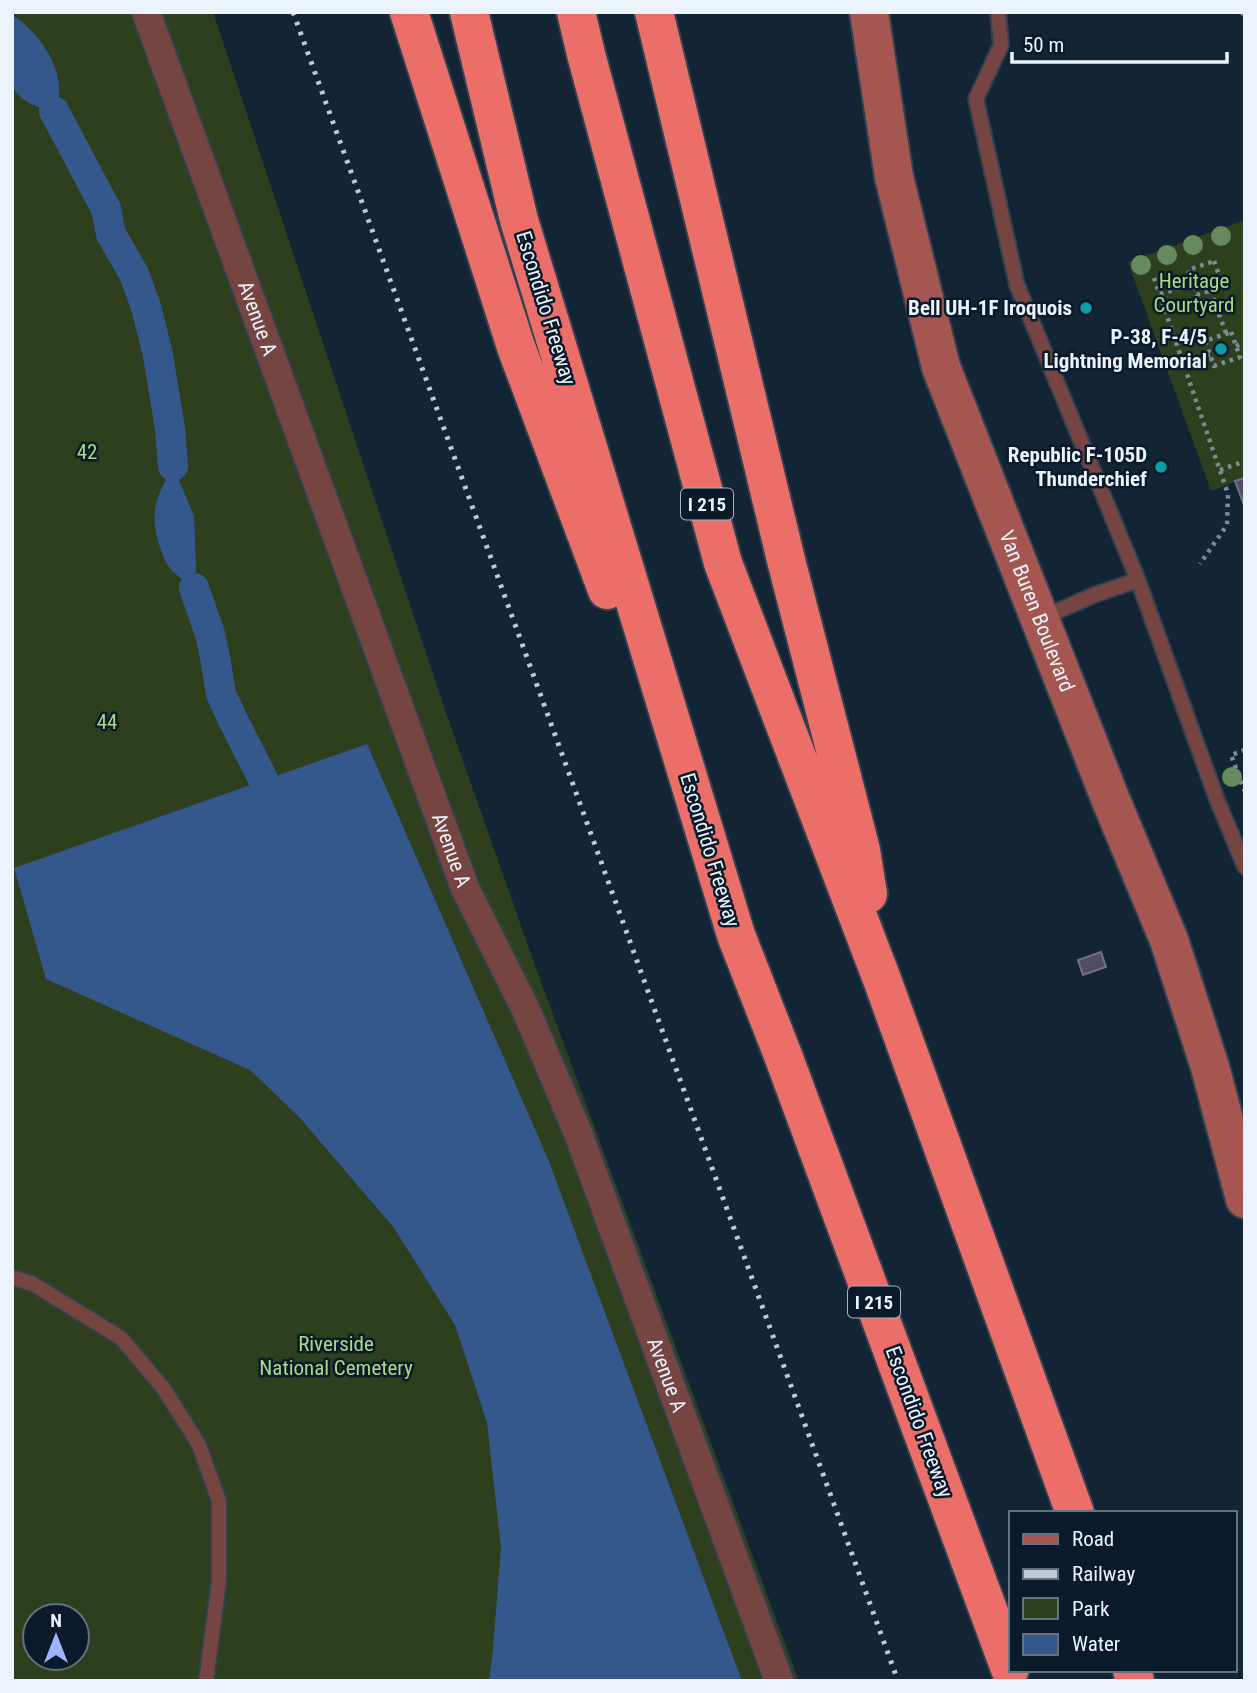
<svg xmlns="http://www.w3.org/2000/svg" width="1257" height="1693" viewBox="0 0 1257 1693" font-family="'Roboto Condensed',sans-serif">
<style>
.green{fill:#2d3f1d;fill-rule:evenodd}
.water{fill:#34578c}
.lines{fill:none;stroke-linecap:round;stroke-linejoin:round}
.canal{stroke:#34578c;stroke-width:30}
.building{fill:#504d64;stroke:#74718a;stroke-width:2}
.lane-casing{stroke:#314150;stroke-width:18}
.street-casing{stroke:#314150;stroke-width:32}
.secondary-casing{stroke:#314150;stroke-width:42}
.highway-casing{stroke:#314150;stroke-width:42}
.path{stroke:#7e8b97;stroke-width:4.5;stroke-dasharray:3.5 5;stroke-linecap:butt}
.lane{stroke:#774541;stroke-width:14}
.street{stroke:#774541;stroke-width:28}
.secondary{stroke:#a65651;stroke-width:38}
.highway{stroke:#eb6e68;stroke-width:38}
.rail{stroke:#c0cad5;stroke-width:5;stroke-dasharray:3.5 7;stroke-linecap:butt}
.tree{fill:#67895e}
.culture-dot{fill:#0f9aa8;stroke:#0a1a2a;stroke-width:2.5}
.labels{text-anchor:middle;stroke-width:5;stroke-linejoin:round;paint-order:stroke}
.shield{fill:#0a1a2a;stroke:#a8b3be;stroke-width:2}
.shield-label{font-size:19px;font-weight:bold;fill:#ebf4fd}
.park-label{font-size:21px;fill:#acdb81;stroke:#0a1a2a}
.street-label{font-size:21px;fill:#ebf4fd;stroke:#0a1a2a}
.poi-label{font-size:21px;font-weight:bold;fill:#ebf4fd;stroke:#0a1a2a;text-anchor:end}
</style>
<rect width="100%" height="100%" fill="#132434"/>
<path class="green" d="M12,12H213L444,707L537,971L799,1681H12ZM35,1616H77V1658H35Z
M1245,220V478L1211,491L1128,262Z"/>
<path class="water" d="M12,15C37,30 62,65 59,95C59,100 56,106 54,111C37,108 22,102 12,87Z
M173,466L194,516L196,567L194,588C187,583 179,577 172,571C165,563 161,551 158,541C149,508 158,495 173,466Z
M367,744L548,1159L742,1681H489L493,1648L501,1547L487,1423L455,1325L394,1228L300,1118L250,1070L46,979L14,868Z"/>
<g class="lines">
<path class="canal" d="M54,111L106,209L111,234L134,274L146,307L158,355L170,429L173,466
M194,588L210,634L215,657L221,694L232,718L262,777L276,817"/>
</g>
<path class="building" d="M1245,478V508L1235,481Z
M1101,952L1106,967L1083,975L1078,960Z"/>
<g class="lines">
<defs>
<path id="lane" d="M998,12L1001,45L976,99L1017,285L1138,580L1217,800L1245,867
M1042,618L1094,595L1138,580
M12,1277L33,1284L121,1338L164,1389L199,1445L219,1501V1581L206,1681"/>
<g id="street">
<path id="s1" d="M146,12L465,888L526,1010L578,1133L779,1681"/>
</g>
<g id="secondary">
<path id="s2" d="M869,12L894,177L941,367L1110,798L1169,940L1210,1067L1245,1199"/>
</g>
<path id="highway" d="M409,12L516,347L607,590
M469,12L519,220L736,935L784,1058L1010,1669
M576,12L586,54L723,563L883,982L1075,1513
M654,12L786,560L861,850L868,894
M1132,1670L1135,1681"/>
</defs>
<use href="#lane" class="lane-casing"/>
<use href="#street" class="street-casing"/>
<use href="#secondary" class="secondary-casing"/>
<use href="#highway" class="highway-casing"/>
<path class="path" d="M1242,12L1245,19
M1214,261L1223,286L1197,295L1188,270Z
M1154,278L1228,494L1227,525L1200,564
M1210,290L1226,333
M1160,294L1193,284
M1231,332L1240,357L1214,366L1205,341Z
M1236,346L1245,342
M1184,364L1210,355
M1220,470L1245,461
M1245,750L1231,755L1245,792"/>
<use href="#lane" class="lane"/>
<use href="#street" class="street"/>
<use href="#secondary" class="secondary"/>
<use href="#highway" class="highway"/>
<path class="rail" d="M293,12L898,1681"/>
</g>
<g class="tree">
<circle cx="1221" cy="236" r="10"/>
<circle cx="1193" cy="245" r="10"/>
<circle cx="1167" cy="255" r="10"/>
<circle cx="1141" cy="265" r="10"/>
<circle cx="1232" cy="777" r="10"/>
</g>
<g class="culture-dot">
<circle cx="1086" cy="308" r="7"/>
<circle cx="1221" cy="349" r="7"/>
<circle cx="1161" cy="467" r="7"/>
</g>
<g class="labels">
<g class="shield">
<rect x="681" y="488.5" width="52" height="31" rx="5"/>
<rect x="848" y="1286.5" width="52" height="31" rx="5"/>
</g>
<g class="shield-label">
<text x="707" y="511">I 215</text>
<text x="874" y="1309">I 215</text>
</g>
<g class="park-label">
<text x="1194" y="288">Heritage<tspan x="1194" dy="24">Courtyard</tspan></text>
<text x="87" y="459">42</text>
<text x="107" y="729">44</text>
<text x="336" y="1351">Riverside<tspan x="336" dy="24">National Cemetery</tspan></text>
</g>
<g class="street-label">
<text transform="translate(546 308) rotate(73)" y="7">Escondido Freeway</text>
<text dy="7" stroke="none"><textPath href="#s1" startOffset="326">Avenue A</textPath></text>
<text dy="7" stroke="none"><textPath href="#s2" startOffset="625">Van Buren Boulevard</textPath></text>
<text transform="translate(710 850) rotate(73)" y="7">Escondido Freeway</text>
<text dy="7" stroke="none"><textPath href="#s1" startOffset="892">Avenue A</textPath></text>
<text dy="7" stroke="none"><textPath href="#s1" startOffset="1460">Avenue A</textPath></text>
<text transform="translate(919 1422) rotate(70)" y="7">Escondido Freeway</text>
</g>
<g class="poi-label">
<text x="1072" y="315">Bell UH-1F Iroquois</text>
<text x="1207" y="344">P-38, F-4/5<tspan x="1207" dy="24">Lightning Memorial</tspan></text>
<text x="1147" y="462">Republic F-105D<tspan x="1147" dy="24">Thunderchief</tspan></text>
</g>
</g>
<rect width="1257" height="1693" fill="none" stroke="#ebf4fd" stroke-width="28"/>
<rect x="1009" y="1511" width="228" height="161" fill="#0a1a2a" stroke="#64717e" stroke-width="2"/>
<rect x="1023" y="1534" width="35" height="10" fill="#a65651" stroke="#64717e" stroke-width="2"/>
<text x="1072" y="1546" font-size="21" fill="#ebf4fd">Road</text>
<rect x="1023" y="1569" width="35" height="10" fill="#c0cad5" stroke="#64717e" stroke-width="2"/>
<text x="1072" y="1581" font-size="21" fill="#ebf4fd">Railway</text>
<rect x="1023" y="1598" width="35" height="21" fill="#2d3f1d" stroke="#64717e" stroke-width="2"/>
<text x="1072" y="1616" font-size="21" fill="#ebf4fd">Park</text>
<rect x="1023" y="1634" width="35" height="21" fill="#34578c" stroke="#64717e" stroke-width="2"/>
<text x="1072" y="1651" font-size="21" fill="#ebf4fd">Water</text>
<g transform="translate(56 1637)"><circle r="33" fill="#0a1a2a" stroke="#64717e" stroke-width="2"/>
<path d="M0-5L12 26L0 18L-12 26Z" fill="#a1b3fd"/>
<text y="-10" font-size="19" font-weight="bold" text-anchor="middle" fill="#ebf4fd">N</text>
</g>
<path d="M1012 52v10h215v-10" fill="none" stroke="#ebf4fd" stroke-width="3.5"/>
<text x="1023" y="52" font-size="21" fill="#ebf4fd" stroke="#0a1a2a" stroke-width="5" paint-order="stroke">50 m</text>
</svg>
